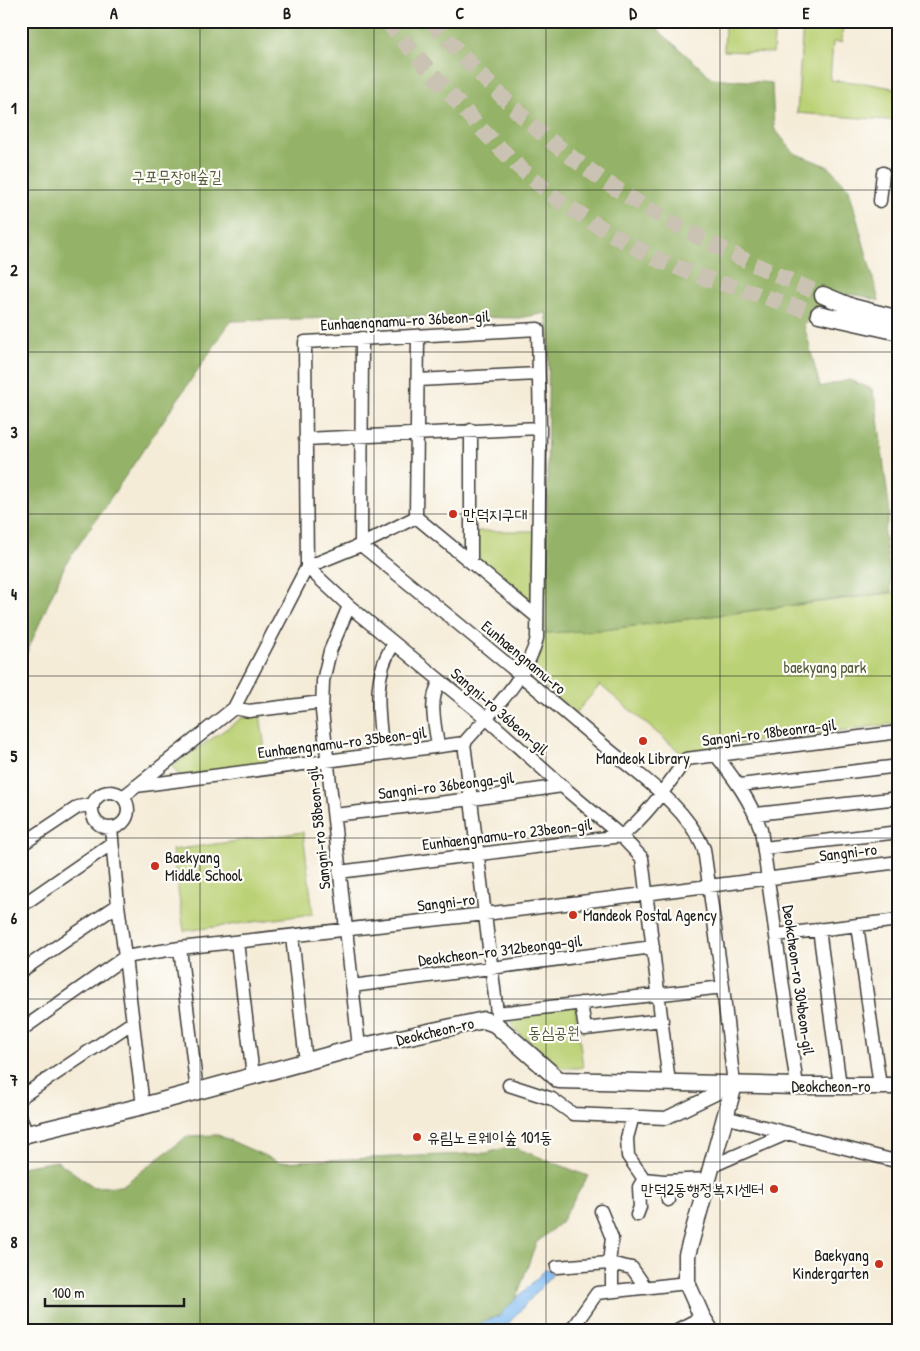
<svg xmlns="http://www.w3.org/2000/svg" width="920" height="1351" viewBox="0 0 920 1351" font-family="'Patrick Hand','Poor Story',sans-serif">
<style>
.green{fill:#bbd176;stroke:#6c7649}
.forest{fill:#94b367;stroke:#586842}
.water{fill:#81bcf3;stroke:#4e6c88}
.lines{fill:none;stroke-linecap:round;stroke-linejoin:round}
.major-tunnel{stroke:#cac2b2;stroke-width:16;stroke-dasharray:16 8;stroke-linecap:butt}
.minor-casing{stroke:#3d3b38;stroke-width:15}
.major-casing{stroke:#3d3b38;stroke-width:19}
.minor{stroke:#fff;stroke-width:12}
.major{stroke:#fff;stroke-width:16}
.grid{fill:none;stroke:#1c1c1c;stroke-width:1;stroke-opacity:0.55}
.poi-dot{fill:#c8321e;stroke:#fdfcf7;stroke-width:2}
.labels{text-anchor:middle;stroke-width:4.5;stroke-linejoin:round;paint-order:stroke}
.park-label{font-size:16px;fill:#545b3c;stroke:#fdfcf7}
.street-label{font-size:16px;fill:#1c1c1c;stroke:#fdfcf7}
.poi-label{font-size:16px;fill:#1c1c1c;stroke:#fdfcf7;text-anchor:start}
.neatline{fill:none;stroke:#1c1c1c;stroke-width:2}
.grid-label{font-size:16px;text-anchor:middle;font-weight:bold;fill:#1c1c1c}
</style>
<rect width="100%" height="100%" fill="#fdfcf7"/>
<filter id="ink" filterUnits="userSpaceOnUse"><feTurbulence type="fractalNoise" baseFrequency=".02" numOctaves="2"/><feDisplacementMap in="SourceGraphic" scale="10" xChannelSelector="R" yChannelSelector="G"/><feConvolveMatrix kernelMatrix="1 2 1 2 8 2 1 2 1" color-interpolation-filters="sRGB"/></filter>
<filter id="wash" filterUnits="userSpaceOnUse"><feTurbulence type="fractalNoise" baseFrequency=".0096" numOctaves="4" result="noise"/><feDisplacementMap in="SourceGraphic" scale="20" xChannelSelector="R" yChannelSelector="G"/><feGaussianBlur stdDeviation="1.12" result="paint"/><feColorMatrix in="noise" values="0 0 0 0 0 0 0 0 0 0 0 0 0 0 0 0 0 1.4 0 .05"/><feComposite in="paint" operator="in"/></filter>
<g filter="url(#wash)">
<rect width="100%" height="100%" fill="#f5ecd8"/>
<path class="green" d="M725,21H775L773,53L724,51Z
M803,21H843L842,42H833L830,80L864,83L899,89V121L797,113Z
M476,531H536L533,605L527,604L477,562Z
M899,592V723L680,752L600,685L575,714L531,676L538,659L545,633L603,630Z
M260,714L267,764L179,776L172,766L245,716Z
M303,832L313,914L184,931L172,850Z
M575,1005L583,1067L578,1068H562L514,1029L511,1016Z"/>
<path class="forest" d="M21,21H648L712,78L772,83L774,128L794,153L829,167L849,189L879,301C872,299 864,296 856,295C836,292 816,312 804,325L820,387L849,380L872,389L876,403L890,514L884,532L892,592L603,630L545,633L549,332L546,313L520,318L402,316L231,321L65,565L21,666Z
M218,1135L279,1162L487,1153L511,1146L588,1176L561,1222L536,1243L510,1316L490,1330H21V1167L57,1161L94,1187L122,1186L188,1136Z"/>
<path class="water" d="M547,1268L553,1274L505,1327L497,1330H460L499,1316Z"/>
</g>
<g filter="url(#ink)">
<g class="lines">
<path class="major-tunnel" d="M386,21L480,128L520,168L558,200L609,233L659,260L705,278L819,314
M431,21C465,59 499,96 538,130C621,202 722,252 823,295"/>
<defs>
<path id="minor" d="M880,201L883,173
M418,380L538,374
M471,430V561
M305,439L540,428
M416,517L418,336
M416,517L537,617
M361,545C442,610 523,676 602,744C638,775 685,804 704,849L723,987L734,1085L666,1118L573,1114L552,1099L509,1085
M361,545L362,338
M349,606L330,651L323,681L322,711L359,1047
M234,708L249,711L322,702
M464,743L497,1013L495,1024
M438,746C435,724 428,701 440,681
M383,753C379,717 371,675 394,644
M715,754C734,778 751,801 761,830L797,1086
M740,785L899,766
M136,786L464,743C491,712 527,679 537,638L540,428L538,329L305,342L307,567L349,606L486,718L562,786L621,836L642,858L669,1083
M92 810a18 18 0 1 1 36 0a18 18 0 1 1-36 0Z
M123,797L234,708L307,567L361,545L416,517
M756,814L899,798
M334,815L472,799L562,786
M111,828L118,905L125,957L180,948L485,914L899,862
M21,845L78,807L93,804
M764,848L899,832
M339,872L621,836C648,815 667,786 686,759L899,732
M21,906L112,843
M857,925L880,1086
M819,929L840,1086
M776,935L899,920
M292,936L306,1062
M237,942L253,1076
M180,948L197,1092
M21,971L118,905
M352,986L653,947
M581,1003L585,1029L662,1020
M497,1013L723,987
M21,1030L125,957L143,1106
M21,1097L133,1022
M633,1116L627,1138L628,1156L644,1179L664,1181L709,1179
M725,1117L899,1162
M21,1120L27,1134
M712,1166L788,1133
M667,1181L668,1200
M601,1211L612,1238L609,1263
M637,1215L640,1207L639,1187L644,1179
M557,1267L609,1263L632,1268L646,1288
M612,1291V1264
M571,1330L597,1293L687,1283
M677,1330L702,1317"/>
<path id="major" d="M823,295L852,307L899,319
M819,314L899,332
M21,1137L27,1134L143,1106L359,1047L484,1020L495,1024L559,1080L797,1086H899
M710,1330L702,1317L687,1283V1255L734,1085"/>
</defs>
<use href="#minor" class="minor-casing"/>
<use href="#major" class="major-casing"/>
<use href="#minor" class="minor"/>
<use href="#major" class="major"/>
</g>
</g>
<path class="grid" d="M200,21V1330M374,21V1330M546,21V1330M720,21V1330M21,190H899M21,352H899M21,514H899M21,676H899M21,838H899M21,999H899M21,1162H899"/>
<g class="poi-dot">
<circle cx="453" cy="514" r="5"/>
<circle cx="643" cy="741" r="5"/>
<circle cx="155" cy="866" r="5"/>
<circle cx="573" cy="915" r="5"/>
<circle cx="417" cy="1137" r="5"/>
<circle cx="774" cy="1189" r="5"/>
<circle cx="879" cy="1264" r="5"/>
</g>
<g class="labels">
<g class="park-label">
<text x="177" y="182">구포무장애숲길</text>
<text x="825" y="673">baekyang park</text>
<text x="554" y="1038">동심공원</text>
</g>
<g class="street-label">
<text transform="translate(405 320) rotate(-3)" y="6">Eunhaengnamu-ro 36beon-gil</text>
<text transform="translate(524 657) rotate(40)" y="6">Eunhaengnamu-ro</text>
<text transform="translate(500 711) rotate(41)" y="6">Sangni-ro 36beon-gil</text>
<text transform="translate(769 732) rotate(-7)" y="6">Sangni-ro 18beonra-gil</text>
<text transform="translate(342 742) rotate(-7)" y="6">Eunhaengnamu-ro 35beon-gil</text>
<text transform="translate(446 785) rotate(-7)" y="6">Sangni-ro 36beonga-gil</text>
<text transform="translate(318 828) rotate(-96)" y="6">Sangni-ro 58beon-gil</text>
<text transform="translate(507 834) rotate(-7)" y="6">Eunhaengnamu-ro 23beon-gil</text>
<text transform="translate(848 852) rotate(-7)" y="6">Sangni-ro</text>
<text transform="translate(446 902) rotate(-7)" y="6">Sangni-ro</text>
<text transform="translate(500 950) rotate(-7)" y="6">Deokcheon-ro 312beonga-gil</text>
<text transform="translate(799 980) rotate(82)" y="6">Deokcheon-ro 304beon-gil</text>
<text transform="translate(435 1031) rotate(-13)" y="6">Deokcheon-ro</text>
<text x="831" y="1092">Deokcheon-ro</text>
</g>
<g class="poi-label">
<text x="463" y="520">만덕지구대</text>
<text x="643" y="764" text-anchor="middle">Mandeok Library</text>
<text x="165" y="863">Baekyang<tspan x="165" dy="18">Middle School</tspan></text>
<text x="583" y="921">Mandeok Postal Agency</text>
<text x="427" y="1143">유림노르웨이숲 101동</text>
<text x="764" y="1195" text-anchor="end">만덕2동행정복지센터</text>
<text x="869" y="1261" text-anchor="end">Baekyang<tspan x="869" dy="18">Kindergarten</tspan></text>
</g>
</g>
<rect width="920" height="1351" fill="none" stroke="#fdfcf7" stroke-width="55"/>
<path d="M45 1298v8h139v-8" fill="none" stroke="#1c1c1c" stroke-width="2.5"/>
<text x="52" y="1298" font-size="15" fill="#1c1c1c" stroke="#fdfcf7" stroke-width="4" paint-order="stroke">100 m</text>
<rect x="28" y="28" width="864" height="1296" class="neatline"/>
<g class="grid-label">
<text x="114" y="19">A</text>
<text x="287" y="19">B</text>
<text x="460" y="19">C</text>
<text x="633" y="19">D</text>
<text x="806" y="19">E</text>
<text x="14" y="114">1</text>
<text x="14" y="276">2</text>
<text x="14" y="438">3</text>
<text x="14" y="600">4</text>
<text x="14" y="762">5</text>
<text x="14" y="924">6</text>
<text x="14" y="1086">7</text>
<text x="14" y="1248">8</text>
</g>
</svg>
